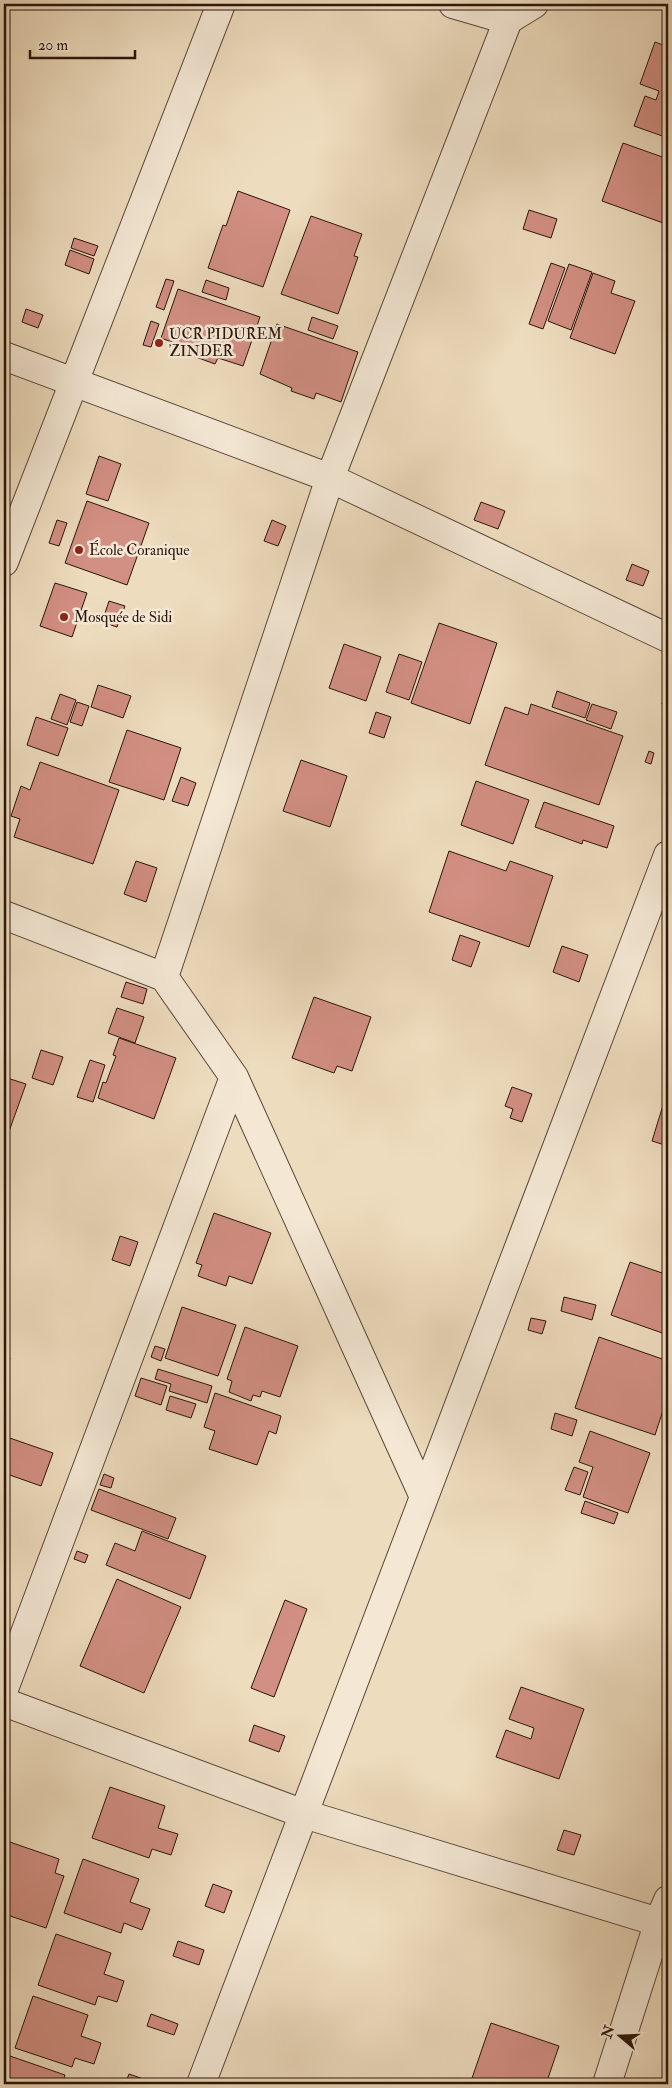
<svg xmlns="http://www.w3.org/2000/svg" width="672" height="2088" viewBox="0 0 672 2088" font-family="'IM FELL Double Pica',serif">
<style>
.building{fill:#d28f83;stroke:#2a150b}
.lines{fill:none;stroke-linecap:round;stroke-linejoin:round}
.minor-casing{stroke:#5b4738;stroke-width:30}
.minor{stroke:#f4e8d5;stroke-width:28}
.poi-dot{fill:#8f2418;stroke:#f4e8d5;stroke-width:2}
.labels{text-anchor:middle;stroke-width:5;stroke-linejoin:round;paint-order:stroke}
.poi-label{font-size:15px;fill:#2a150b;stroke:#f4e8d5;text-anchor:start}
</style>
<rect width="100%" height="100%" fill="#eedcbe"/>
<filter id="stains"><feTurbulence type="fractalNoise" baseFrequency=".004" numOctaves="4"/><feColorMatrix values="0 0 0 0 .2 0 0 0 0 .09 0 0 0 0 .02 0 0 0 .5 -.17"/></filter>
<radialGradient id="worn" r=".72"><stop offset=".6" stop-color="#630" stop-opacity="0"/><stop offset="1" stop-color="#630" stop-opacity=".3"/></radialGradient>
<path class="building" d="M655,42L668,47V138L634,126L645,96L656,100L659,91L640,84Z
M623,143L668,159V218L666,224L602,201Z
M238,191L290,210L263,287L208,268L223,225L226,226Z
M529,210L557,219L551,238L523,229Z
M311,216L362,234L354,256L358,257L338,314L281,294Z
M74,238L98,246L94,256L71,248Z
M70,250L94,259L89,274L65,265Z
M551,263L565,268L543,329L529,324Z
M569,264L592,272L571,330L548,321Z
M593,273L615,281L611,293L635,301L615,354L570,338Z
M166,279L174,281L164,310L156,307Z
M206,280L229,288L226,300L202,292Z
M178,289L260,317L243,366L218,358L215,364L193,356L194,353L179,348L180,345L161,338Z
M26,309L43,315L38,328L22,322Z
M312,317L338,326L333,339L308,330Z
M151,321L159,324L151,347L143,345Z
M277,324L358,352L341,402L316,393L314,399L291,391L292,388L260,374Z
M99,456L121,464L108,501L86,494Z
M87,501L149,523L127,585L65,563Z
M481,502L505,511L498,529L474,520Z
M57,520L67,523L59,546L49,543Z
M272,520L286,526L278,546L264,541Z
M632,564L649,571L643,586L626,580Z
M55,583L87,593L72,637L40,626Z
M109,601L125,606L117,627L102,622Z
M439,623L497,643L470,724L411,703Z
M344,644L381,657L366,701L329,688Z
M399,654L422,662L409,700L386,692Z
M98,685L131,696L123,718L91,707Z
M668,685V706L662,704Z
M557,691L590,703L585,718L552,707Z
M60,694L76,700L67,725L51,719Z
M77,702L89,706L82,726L70,722Z
M531,704L623,736L599,805L485,765L505,707L528,715Z
M592,704L617,712L611,729L586,720Z
M376,712L391,717L384,738L369,733Z
M36,717L68,728L58,756L27,745Z
M127,730L181,748L164,800L109,782Z
M649,751L654,753L651,764L645,762Z
M301,760L347,776L330,827L283,811Z
M40,762L119,790L93,864L14,837L20,819L11,816L21,786L30,790Z
M181,777L196,783L188,806L172,801Z
M476,781L529,800L513,844L461,825Z
M544,802L614,826L607,848L583,840L582,844L535,827Z
M4,829L8,831L4,844Z
M449,851L506,871L510,861L553,876L529,947L429,912Z
M136,861L157,868L146,902L124,894Z
M460,935L480,942L471,967L452,960Z
M562,946L588,955L579,982L553,972Z
M126,982L147,989L143,1004L121,997Z
M314,997L371,1017L352,1071L337,1066L334,1073L292,1058Z
M117,1008L144,1017L135,1043L108,1033Z
M119,1038L176,1058L154,1119L98,1098L103,1082L106,1083L116,1056L113,1055Z
M41,1050L63,1057L53,1085L32,1078Z
M90,1060L105,1065L93,1102L77,1097Z
M4,1077L26,1084L7,1137L4,1136Z
M512,1087L532,1094L522,1122L510,1118L513,1109L505,1106Z
M668,1089V1146L652,1141Z
M214,1213L271,1233L252,1284L229,1276L226,1286L198,1276L202,1265L196,1263Z
M120,1236L138,1242L130,1266L112,1260Z
M630,1262L668,1275V1335L611,1315Z
M564,1297L596,1305L592,1320L561,1311Z
M182,1307L236,1325L218,1376L165,1358Z
M531,1318L546,1321L542,1334L528,1330Z
M245,1327L298,1346L280,1397L262,1391L260,1397L253,1395L251,1401L229,1392L232,1381L227,1379Z
M599,1337L668,1361V1395L655,1435L575,1408Z
M155,1346L165,1349L161,1361L151,1357Z
M4,1355L10,1358L4,1376Z
M158,1369L212,1386L207,1403L169,1391L171,1384L155,1379Z
M141,1378L167,1386L161,1405L135,1396Z
M215,1393L281,1416L276,1434L269,1431L257,1465L209,1449L215,1431L204,1427Z
M170,1396L196,1404L191,1418L166,1410Z
M555,1413L577,1420L572,1436L551,1429Z
M590,1431L650,1453L628,1513L583,1497L593,1467L579,1462Z
M4,1436L53,1453L41,1486L4,1473Z
M574,1467L588,1472L580,1495L565,1490Z
M104,1474L114,1478L111,1488L100,1485Z
M99,1489L176,1518L168,1539L91,1510Z
M585,1501L618,1513L614,1524L581,1513Z
M142,1531L206,1556L190,1599L106,1565L115,1543L135,1551Z
M77,1551L88,1555L85,1563L74,1559Z
M117,1579L181,1607L144,1693L80,1666Z
M285,1600L307,1609L274,1697L251,1688Z
M521,1687L584,1709L559,1779L496,1757L506,1730L531,1739L534,1728L509,1719Z
M254,1725L285,1736L279,1752L249,1741Z
M110,1787L165,1806L158,1828L178,1834L171,1855L152,1849L149,1858L92,1838Z
M564,1830L581,1835L574,1855L557,1850Z
M4,1840L59,1859L55,1873L64,1876L46,1928L4,1914Z
M83,1859L139,1879L130,1902L150,1909L142,1930L124,1923L121,1933L64,1913Z
M213,1884L232,1891L224,1913L205,1906Z
M56,1934L111,1953L104,1974L124,1981L117,2002L98,1996L95,2005L38,1985Z
M178,1941L204,1950L199,1965L173,1956Z
M33,1996L88,2015L81,2036L101,2043L94,2064L75,2058L72,2067L15,2048Z
M151,2014L178,2024L174,2035L147,2026Z
M491,2023L559,2046L546,2084H470Z
M10,2056L65,2075L62,2084H4V2073Z
M129,2074L158,2084H125Z"/>
<g class="lines">
<defs>
<path id="minor" d="M453,4L508,20
M4,356L330,478L668,638
M4,562L221,4
M4,915L164,977L234,1077L424,1497
M164,977L330,478L508,20L534,4
M4,1689L234,1077
M4,1702L304,1814L668,1925
M201,2084L668,855
M607,2084L659,1921L668,1900"/>
</defs>
<use href="#minor" class="minor-casing"/>
<use href="#minor" class="minor"/>
</g>
<g class="poi-dot">
<circle cx="159" cy="343" r="5"/>
<circle cx="79" cy="550" r="5"/>
<circle cx="64" cy="617" r="5"/>
</g>
<g class="labels">
<g class="poi-label">
<text x="169" y="339">UCR PIDUREM<tspan x="169" dy="17">ZINDER</tspan></text>
<text x="89" y="555">École Coranique</text>
<text x="74" y="622">Mosquée de Sidi</text>
</g>
</g>
<rect width="672" height="2088" fill="none" stroke="#eedcbe" stroke-width="20"/>
<rect x="5" y="5" width="662" height="2078" fill="none" stroke="#2a150b" stroke-width="2.5"/>
<rect x="10" y="10" width="652" height="2068" fill="none" stroke="#2a150b"/>
<g transform="translate(620 2036) rotate(289)" stroke="#f4e8d5" stroke-width="4" paint-order="stroke">
<path d="M0-4L9 19L0 12L-9 19Z" fill="#2a150b"/>
<text y="-8" font-size="14" font-weight="bold" text-anchor="middle" fill="#2a150b">N</text>
</g>
<path d="M30 50v8h105v-8" fill="none" stroke="#2a150b" stroke-width="2.5"/>
<text x="38" y="50" font-size="15" fill="#2a150b" stroke="#f4e8d5" stroke-width="4" paint-order="stroke">20 m</text>
<rect width="100%" height="100%" filter="url(#stains)"/>
<rect width="100%" height="100%" fill="url(#worn)"/>
</svg>
